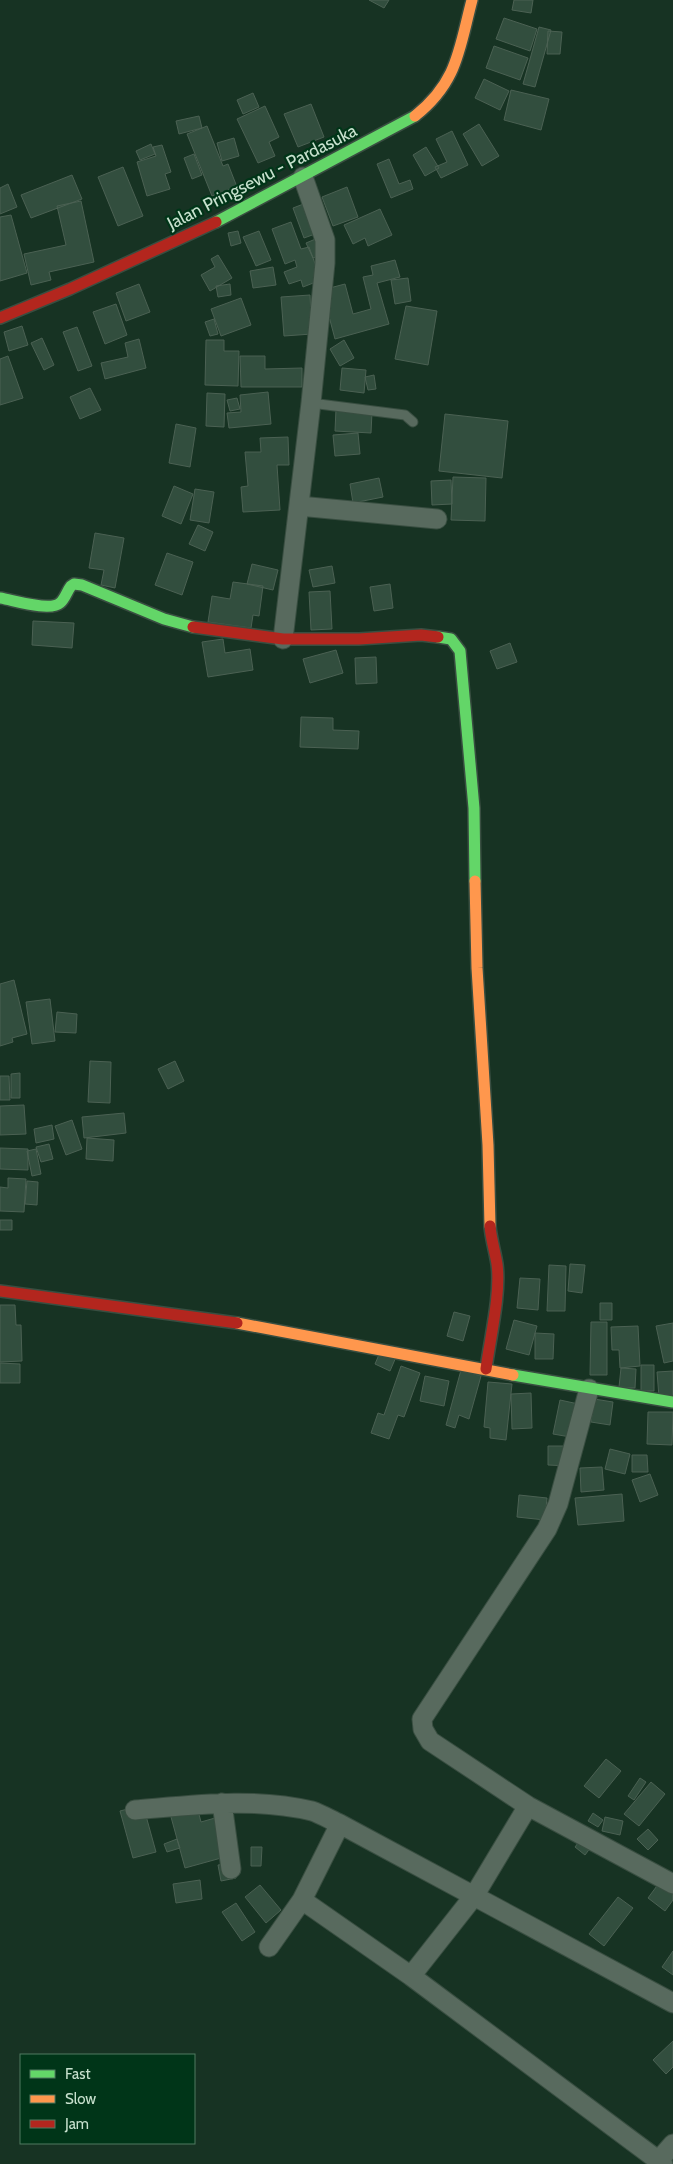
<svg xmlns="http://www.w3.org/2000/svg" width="673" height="2164" viewBox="0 0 673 2164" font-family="Cabin,sans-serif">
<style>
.building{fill:#324e3e;stroke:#4b6153}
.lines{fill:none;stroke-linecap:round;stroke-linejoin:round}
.lane-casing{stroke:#394e41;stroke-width:11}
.street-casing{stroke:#394e41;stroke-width:21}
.fast-casing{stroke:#394e41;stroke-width:14}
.slow-casing{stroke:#394e41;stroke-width:14}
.jam-casing{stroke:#394e41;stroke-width:14}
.lane{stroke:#586a5e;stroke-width:9}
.street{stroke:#586a5e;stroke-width:19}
.fast{stroke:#63d668;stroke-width:11}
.slow{stroke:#ff974d;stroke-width:11}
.jam{stroke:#b3261e;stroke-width:11}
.labels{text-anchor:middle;stroke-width:4.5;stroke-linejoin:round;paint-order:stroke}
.street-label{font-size:18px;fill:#c7e1ce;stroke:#003518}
</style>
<rect width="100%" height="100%" fill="#173323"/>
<path class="building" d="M369,0H389L384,8Z
M514,0H533L531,13L512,10Z
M504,18L537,29L530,51L496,39Z
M539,27L551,30L535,87L523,84Z
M548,31L562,32L560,54H547Z
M494,46L528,58L520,80L486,68Z
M484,79L509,91L500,110L475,98Z
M511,90L549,99L541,130L504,120Z
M253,93L259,107L243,114L237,100Z
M311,104L324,137L298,147L284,114Z
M265,106L279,137L269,142L275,156L258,163L237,119Z
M199,116L202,128L179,134L176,121Z
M479,124L499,156L482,166L463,134Z
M207,126L223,166L228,164L237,187L212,196L187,134Z
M452,131L468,165L441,178L435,167L447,162L436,139Z
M234,138L239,156L222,161L217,143Z
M151,144L155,154L140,160L136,151Z
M162,145L171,172L165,174L170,189L147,196L137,162L156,156L153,147Z
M426,147L439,168L425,176L413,155Z
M194,154L202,175L192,179L184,158Z
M389,159L399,184L410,180L413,189L391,198L377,164Z
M123,167L143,216L118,226L98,177Z
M72,175L82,199L31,218L21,195Z
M8,184L17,207L0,214V188Z
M347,187L358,217L333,226L322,197Z
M314,200L326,230L304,238L293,208Z
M81,201L94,262L49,272L51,280L31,285L24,254L66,245L57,206Z
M380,209L392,235L368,246L365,238L353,244L344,225Z
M11,215L27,273L0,281V217Z
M291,222L301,249L309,247L321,280L303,287L301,280L289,284L284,272L297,267L295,260L285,264L272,229Z
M238,231L241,243L231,246L228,233Z
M259,231L271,260L256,266L243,237Z
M318,238L325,254L313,258L306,243Z
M218,255L232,278L210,291L201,275L215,267L211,259Z
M395,260L400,277L377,283L389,324L335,339L322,290L345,284L353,314L371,309L363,277L373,275L371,266Z
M273,267L276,285L253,288L250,271Z
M408,278L411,301L395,304L391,280Z
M139,284L150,312L126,321L116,293Z
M230,284L231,295L218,297L216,286Z
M310,295L312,334L284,336L281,297Z
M241,298L251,325L221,336L211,309Z
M116,304L127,335L105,344L93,312Z
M406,306L437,311L428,365L395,359Z
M214,319L218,334L210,336L205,322Z
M22,326L28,345L9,351L4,332Z
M77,327L92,366L78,371L63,332Z
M42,338L54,365L44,370L31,343Z
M139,339L146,368L105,379L101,363L128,357L125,343Z
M206,340H224V351H239L238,386L205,385Z
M344,340L354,358L340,366L330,349Z
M8,356L23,398L0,405V359Z
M240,356H265V369L302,368V387H241Z
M342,368L366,370L364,393L340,390Z
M374,375L376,389L368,390L365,377Z
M90,388L101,410L80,419L70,397Z
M268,392L271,424L229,428L227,413L241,412L240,395Z
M207,393L225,394L224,427L206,426Z
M237,398L240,409L230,411L227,400Z
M336,409L372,412L371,433L335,431Z
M445,414L508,421L502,478L439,471Z
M176,424L196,428L190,467L169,463Z
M358,433L360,454L335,456L333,435Z
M288,437L289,465H277L280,510L243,512L241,487L248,486L245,452H261L260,438Z
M453,477L486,478L485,521L451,520Z
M379,478L383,497L353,503L350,484Z
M451,480L452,504L432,505L431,481Z
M174,486L193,494L181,524L162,516Z
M195,489L214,492L209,523L190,520Z
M198,525L213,532L205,551L189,544Z
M95,533L124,538L115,588L101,585L104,570L89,568Z
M167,553L193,562L182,595L155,585Z
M252,564L278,570L273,590L247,584Z
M332,566L335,583L313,587L309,570Z
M233,582L263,586L259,616L253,615L251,628L208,622L212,596L230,599Z
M390,584L393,608L374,611L370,587Z
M330,591L332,629L311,630L309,592Z
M33,621L74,623L72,648L32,645Z
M223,639L225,653L250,649L253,670L208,677L202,642Z
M510,643L517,662L497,669L490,651Z
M336,650L343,673L310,683L303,659Z
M376,657L377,683L356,684L355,658Z
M301,717L333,718V730L359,731L358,749L300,747Z
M14,980L27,1034L12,1038L13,1042L0,1046V984Z
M50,999L55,1041L32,1044L26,1002Z
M57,1012L77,1014L76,1033L55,1032Z
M90,1061L111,1062L110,1103L88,1102Z
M175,1061L184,1081L168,1089L158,1069Z
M20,1073V1098H11V1074Z
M0,1076H9L10,1100H0Z
M24,1105L26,1134L0,1135V1106Z
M124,1113L126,1133L84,1138L82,1117Z
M72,1120L82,1149L66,1155L55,1126Z
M52,1125L54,1139L36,1143L34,1129Z
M87,1138L114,1140L113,1161L86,1159Z
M49,1144L53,1159L41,1162L36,1147Z
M0,1148L28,1149V1170L0,1169Z
M36,1149L41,1174L32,1176L27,1151Z
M8,1178L26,1179L24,1212L0,1211V1187L8,1188Z
M27,1181L38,1182L37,1205L25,1204Z
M0,1220H12V1230H0Z
M570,1264L585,1265L582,1293L568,1291Z
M549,1265L566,1266L565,1311H547Z
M520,1278L540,1279L538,1310L517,1308Z
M600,1303H612V1320H600Z
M0,1305H15L16,1325H21L22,1361L0,1362Z
M454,1312L470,1316L463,1341L447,1336Z
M514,1320L537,1326L529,1355L506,1349Z
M591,1322H607V1375H590Z
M673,1323V1361L664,1363L656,1326Z
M638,1326L640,1366L620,1368L619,1350H612L611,1327Z
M535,1333L554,1334L553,1359H535Z
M381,1350L396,1357L390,1371L375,1364Z
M0,1363L20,1364V1383H0Z
M641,1365H654V1391H641Z
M401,1366L420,1373L404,1417L398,1415L389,1439L371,1433L378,1413L384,1415Z
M621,1368L636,1369L635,1388L619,1387Z
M461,1370L481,1376L469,1419L459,1415L455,1428L446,1425Z
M673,1371V1396L659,1397L657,1372Z
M425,1376L449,1381L444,1406L420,1401Z
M488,1382L512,1384L506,1440L490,1438V1428L484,1427Z
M531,1393L532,1428L512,1429L511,1394Z
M594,1399L613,1402L610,1425L591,1422Z
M560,1400L583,1405L576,1438L553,1434Z
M648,1412H673L672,1445L647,1444Z
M548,1446H569V1466L548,1465Z
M610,1449L630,1454L625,1474L605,1469Z
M632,1455H647L648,1472H632Z
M602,1467L604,1490L581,1492L580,1468Z
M650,1474L658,1495L640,1502L632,1480Z
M622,1494L624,1521L578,1525L575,1498Z
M519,1495L547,1498L545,1520L517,1517Z
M606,1759L621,1771L599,1798L584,1786Z
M640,1778L646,1782L634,1800L628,1796Z
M651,1782L665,1794L639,1826L624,1814Z
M195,1799L201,1822L222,1816L232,1855L185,1868L168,1806Z
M143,1805L156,1852L133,1858L120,1811Z
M593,1813L603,1820L598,1827L588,1821Z
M605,1817L623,1821L620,1835L602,1831Z
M648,1829L658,1840L648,1850L637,1839Z
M587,1831L597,1839L585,1855L575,1847Z
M177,1839L180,1848L167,1852L164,1844Z
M251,1847H262L261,1866H251Z
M234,1863L236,1878L221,1881L218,1865Z
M662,1879L673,1887V1900L665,1911L648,1898Z
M200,1880L202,1899L176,1903L173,1884Z
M260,1885L281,1910L266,1923L245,1897Z
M618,1897L633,1908L604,1946L589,1934Z
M236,1903L255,1932L242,1941L222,1912Z
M673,1951V1975L662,1967Z
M673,2041V2067L666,2074L653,2060Z"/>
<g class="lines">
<defs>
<path id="lane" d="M311,403L405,415L413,422"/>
<path id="street" d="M299,506L437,519
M283,639L311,403L325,263V240L303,177
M589,1389L558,1504L547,1529L422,1719L423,1729L430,1741L528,1806L673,1884
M222,1803L231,1869
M135,1810C194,1805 253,1797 312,1811C321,1814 331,1820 340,1824L673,2003
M302,1900L411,1976L663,2164
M269,1947L302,1900L340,1824
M411,1976L474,1896L528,1806
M659,2160L673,2144"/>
<path id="fast" d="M216,222L415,116
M0,598C13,600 50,612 60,603C65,599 67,591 71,586L74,584L82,585L164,619L193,627
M438,637L451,639L460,651L474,808L475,881
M513,1375L673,1402"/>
<path id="slow" d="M415,116C458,82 459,49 472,0
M475,881L477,968L488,1145L490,1226
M237,1323L513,1375"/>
<path id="jam" d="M0,318L70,289L216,222
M193,627L283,639H359L421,635L438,637
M0,1291L237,1323
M486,1369C490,1338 501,1294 497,1264C495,1251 491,1239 490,1226"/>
</defs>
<use href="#lane" class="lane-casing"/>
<use href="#street" class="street-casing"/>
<use href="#fast" class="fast-casing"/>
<use href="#slow" class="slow-casing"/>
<use href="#jam" class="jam-casing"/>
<use href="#lane" class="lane"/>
<use href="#street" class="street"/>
<use href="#fast" class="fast"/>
<use href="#slow" class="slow"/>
<use href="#jam" class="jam"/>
</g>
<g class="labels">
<g class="street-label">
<text transform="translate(262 177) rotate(-27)" y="6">Jalan Pringsewu - Pardasuka</text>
</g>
</g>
<rect x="20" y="2054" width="175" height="90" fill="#003518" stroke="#507a61"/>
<rect x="30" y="2070" width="25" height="8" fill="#63d668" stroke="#507a61"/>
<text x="65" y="2079" font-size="15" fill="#c7e1ce">Fast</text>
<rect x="30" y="2095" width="25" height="8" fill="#ff974d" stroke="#507a61"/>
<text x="65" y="2104" font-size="15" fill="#c7e1ce">Slow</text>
<rect x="30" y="2120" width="25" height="8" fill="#b3261e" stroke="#507a61"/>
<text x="65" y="2129" font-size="15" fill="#c7e1ce">Jam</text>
</svg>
